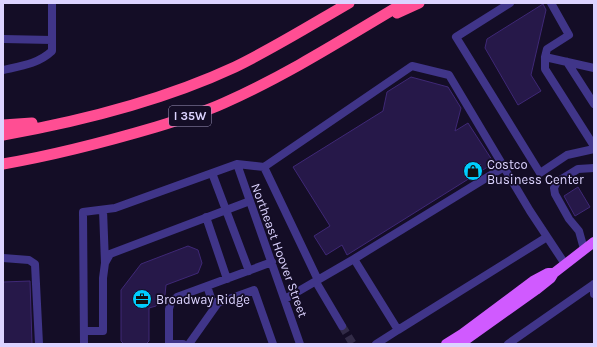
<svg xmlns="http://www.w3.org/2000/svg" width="597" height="347" viewBox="0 0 597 347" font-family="Karla,sans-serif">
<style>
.building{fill:#261849;stroke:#3f2876}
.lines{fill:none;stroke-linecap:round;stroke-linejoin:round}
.minor-tunnel{stroke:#322b47;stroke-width:8;stroke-dasharray:8 4;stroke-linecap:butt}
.minor{stroke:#403589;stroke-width:8}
.major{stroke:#d05aff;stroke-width:10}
.highway{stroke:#ff4e93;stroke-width:11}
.labels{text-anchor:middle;stroke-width:3.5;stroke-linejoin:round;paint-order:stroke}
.shield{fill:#140d26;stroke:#a098be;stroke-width:1}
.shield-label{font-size:12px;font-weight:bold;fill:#dcd3ff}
.poi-label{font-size:13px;fill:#dcd3ff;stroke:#140d26;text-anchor:start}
.street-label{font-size:13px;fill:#dcd3ff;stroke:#140d26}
</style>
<rect width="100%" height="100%" fill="#140d26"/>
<path class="building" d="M543,4L546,10L531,75L541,91L518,105L485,48L487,39Z
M411,77L448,87L461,108L455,131L468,123L494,163L347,255L342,245L326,255L314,236L330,226L293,167L383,111L387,92Z
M578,187L590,207L575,216L564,196Z
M188,246L198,250L202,263L198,273L166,285L165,295L160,302L156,306L149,308V341L146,344H124L121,341V290L141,264Z
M30,281L32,344H3V282Z"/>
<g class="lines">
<path class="minor-tunnel" d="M342,326L353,344"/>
<path class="minor" d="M510,3L456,37L540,173L567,155L594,149
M551,3L569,35L547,49L545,57L594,68
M3,39L52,40
M545,57V69L594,146
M567,62L594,104
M3,70C21,66 38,64 52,51V3
M237,164L300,344
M212,173L249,271
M103,210L105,263
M206,217L227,279
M584,249L579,231L569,219L555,194L554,188L557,182L578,169L594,168
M3,258L29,260L35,264L39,344
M354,259L398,330L547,237
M318,280L264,167L412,66L449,75L530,211L565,264
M316,282L342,326
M594,284V294
M207,286L212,301L218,303L254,290L273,344
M285,299L354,259L504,167
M84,331H103V278L105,263L110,254L250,201
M84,344L83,212L115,208L237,164L264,167
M169,344V309L171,302L177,297L272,262
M169,344H183
M189,344L218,303
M376,344L398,330
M508,344L594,284"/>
<path class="major" d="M446,344L462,334L533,281L548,273H554
M460,344L536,290L551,278L554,273L594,242"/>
<path class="highway" d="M397,13L419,3
M3,125L32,123
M3,135C82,121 162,101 235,67C274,48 311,25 349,3
M3,164C55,155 105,142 156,127C179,120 202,113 224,103C287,75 345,38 404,3"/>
</g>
<defs>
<symbol id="shop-disc" viewBox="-11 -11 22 22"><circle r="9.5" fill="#00cdfe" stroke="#140d26"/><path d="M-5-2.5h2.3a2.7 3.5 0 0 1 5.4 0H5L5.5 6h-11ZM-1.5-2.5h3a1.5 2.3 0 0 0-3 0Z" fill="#111"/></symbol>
<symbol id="office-disc" viewBox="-11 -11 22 22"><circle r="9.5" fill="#00cdfe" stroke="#140d26"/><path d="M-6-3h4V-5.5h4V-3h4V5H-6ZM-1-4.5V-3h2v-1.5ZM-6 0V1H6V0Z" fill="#111"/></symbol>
</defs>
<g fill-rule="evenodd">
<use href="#shop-disc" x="462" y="160" width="22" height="22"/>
<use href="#office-disc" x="131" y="288" width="22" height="22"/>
</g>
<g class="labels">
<rect class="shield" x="169" y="106" width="42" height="20" rx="3"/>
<g class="shield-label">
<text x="190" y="120">I 35W</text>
</g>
<g class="poi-label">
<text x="487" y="169">Costco<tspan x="487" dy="15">Business Center</tspan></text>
<text x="156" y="304">Broadway Ridge</text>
</g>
<g class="street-label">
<text transform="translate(280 250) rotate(70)" y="5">Northeast Hoover Street</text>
</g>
</g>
<rect width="597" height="347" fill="none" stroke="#dcd3ff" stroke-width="8"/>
</svg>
